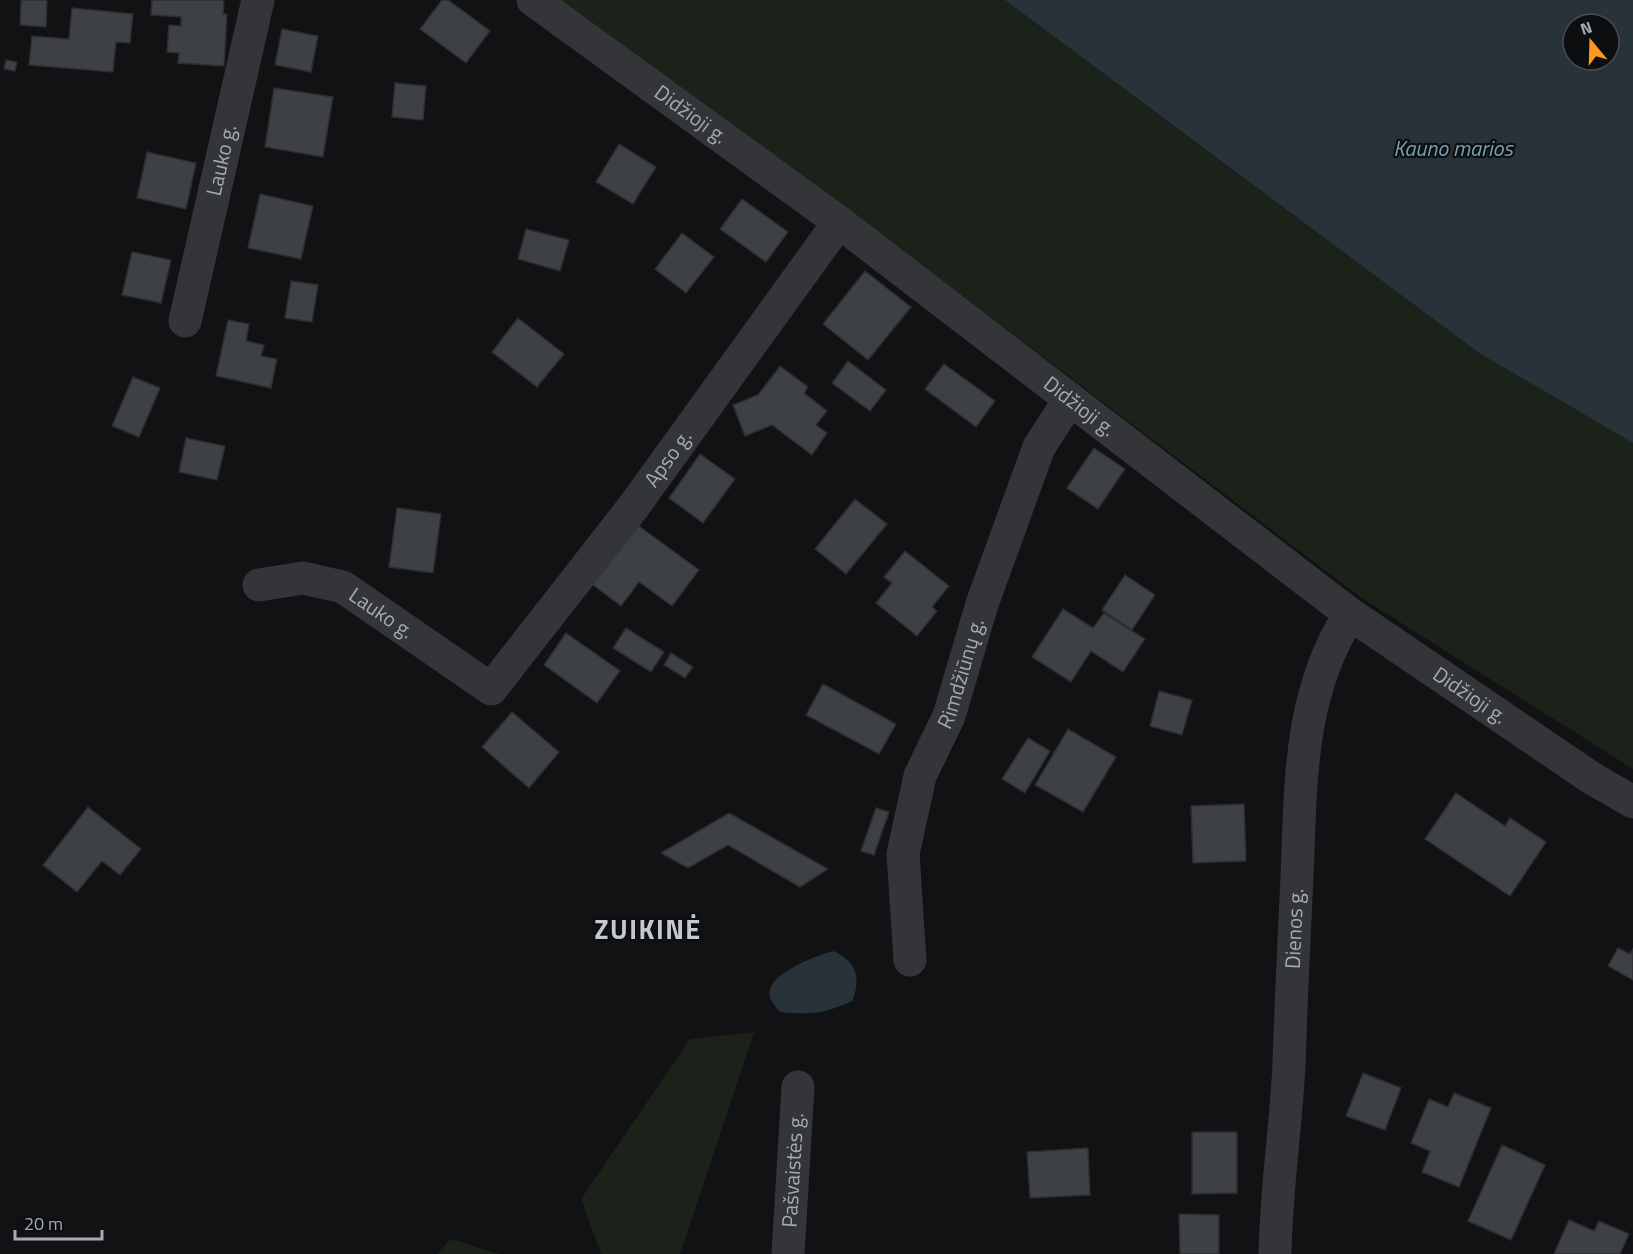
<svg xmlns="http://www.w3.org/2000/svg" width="1633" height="1254" viewBox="0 0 1633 1254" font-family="'Titillium Web',sans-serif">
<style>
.green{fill:#1a221a}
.water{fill:#283339;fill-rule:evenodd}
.building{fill:#3e4144;stroke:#2c2d30;stroke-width:1.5}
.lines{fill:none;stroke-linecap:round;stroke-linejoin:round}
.minor{stroke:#333539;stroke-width:33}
.labels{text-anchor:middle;stroke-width:4.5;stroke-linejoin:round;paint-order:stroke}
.street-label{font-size:21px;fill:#a3abb6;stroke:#0d0e0f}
.water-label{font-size:22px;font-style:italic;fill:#779fb4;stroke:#0d0e0f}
.district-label{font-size:27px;font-weight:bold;letter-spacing:1.5px;fill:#c4c9d1;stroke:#0d0e0f}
</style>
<rect width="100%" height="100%" fill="#121214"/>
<path class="green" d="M556,0H1005L1479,353L1633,443V769L1363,599L841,204Z
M754,1032L680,1254H601L581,1199L690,1039Z
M451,1239L499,1254H437Z"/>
<path class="water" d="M1005,0H1633V443L1479,353ZM1573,24H1609V60H1573Z
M833,951C856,961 862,978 852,1001C823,1014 811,1015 780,1012C777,1008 773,1004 771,1000C759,976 816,956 833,951Z"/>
<path class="building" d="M21,0H47L46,27L20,25Z
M152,0H224L223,14H227L224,66L178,63L179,53L167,52L169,25L181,26V17L151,15Z
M442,0H448L490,31L466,63L420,29Z
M72,8L133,14L130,43L116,42L113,72L29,65L32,36L69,39Z
M282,29L318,36L311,72L275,65Z
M6,60L17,62L15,71L4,69Z
M395,83L426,86L423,120L392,117Z
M274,88L333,97L323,157L265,147Z
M619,144L656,167L633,204L596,182Z
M147,152L196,163L186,209L137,198Z
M260,194L313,206L301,259L248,248Z
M742,199L788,232L766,262L720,229Z
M526,229L569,240L560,271L518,259Z
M682,233L714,257L686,293L655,269Z
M132,252L171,260L161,303L122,295Z
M865,271L911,307L868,360L823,324Z
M291,281L318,285L312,322L285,318Z
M518,318L564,354L537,387L492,352Z
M228,320L249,324L246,341L264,345L261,356L277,359L271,388L216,376Z
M848,361L886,390L870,411L832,383Z
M944,364L995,401L976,427L925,389Z
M780,366L808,387L804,393L827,411L816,425L827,433L812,455L772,425L745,436L733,405L758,395Z
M133,377L160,388L139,437L112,426Z
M186,438L225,446L217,480L179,472Z
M1094,448L1125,469L1098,509L1067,488Z
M700,454L735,479L703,523L669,498Z
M855,499L887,524L846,574L815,549Z
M397,508L441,514L433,573L389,567Z
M636,524L699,570L672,606L639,582L621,606L592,584Z
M905,551L949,586L932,607L937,611L917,636L876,603L892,583L884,577Z
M1125,575L1155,595L1132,630L1102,610Z
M1063,609L1093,628L1104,613L1145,639L1123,672L1091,651L1071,682L1032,657Z
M626,628L664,652L651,672L613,648Z
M566,633L620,671L597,703L544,665Z
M671,653L693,667L685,678L664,665Z
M823,684L896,724L879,754L806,715Z
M1159,691L1192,700L1182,735L1150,726Z
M512,712L559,752L529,788L482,747Z
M1068,729L1116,757L1083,812L1035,785Z
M1028,738L1050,751L1025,793L1002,779Z
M1456,793L1505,826L1510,818L1546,842L1510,896L1425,839Z
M1244,804L1246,861L1193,863L1191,806Z
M88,807L141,849L120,875L102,861L77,892L43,865Z
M876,808L889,812L874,855L861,851Z
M729,813L828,869L800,887L728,845L688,868L661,853Z
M1618,948L1630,954L1633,949V980L1608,966Z
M1363,1073L1401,1088L1385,1130L1346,1116Z
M1454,1093L1491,1108L1459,1187L1422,1172L1430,1151L1411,1143L1429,1099L1448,1107Z
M1192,1132H1237V1193L1192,1194Z
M1502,1145L1545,1165L1511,1240L1468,1221Z
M1088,1148L1090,1195L1030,1198L1027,1152Z
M1179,1214L1219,1215V1254H1180Z
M1569,1220L1594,1231L1599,1221L1629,1234L1620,1254H1554Z"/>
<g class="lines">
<g class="minor">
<path id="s1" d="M533,0L839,222L1350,614L1593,779L1633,802"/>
<path id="s2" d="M185,321L258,0"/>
<path id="s3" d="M259,585L303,578L343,587L491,689L634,506L839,222"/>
<path id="s4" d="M910,960L903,854L920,776L949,716L982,604L1039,447L1070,399"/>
<path id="s5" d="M788,1254L798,1087"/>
<path id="s6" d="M1275,1254C1276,1190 1286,1127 1289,1064C1291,1001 1294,939 1297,877C1301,784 1298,695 1350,614"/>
</g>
</g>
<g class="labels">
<g class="street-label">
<text dy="7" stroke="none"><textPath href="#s1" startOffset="195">Didžioji g.</textPath></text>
<text dy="7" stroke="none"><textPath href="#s2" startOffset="165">Lauko g.</textPath></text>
<text dy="7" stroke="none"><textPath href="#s1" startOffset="681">Didžioji g.</textPath></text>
<text dy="7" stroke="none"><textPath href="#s3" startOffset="556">Apso g.</textPath></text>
<text dy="7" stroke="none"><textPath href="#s3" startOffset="132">Lauko g.</textPath></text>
<text dy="7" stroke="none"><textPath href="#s4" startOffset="297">Rimdžiūnų g.</textPath></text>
<text dy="7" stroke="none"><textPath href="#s1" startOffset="1167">Didžioji g.</textPath></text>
<text dy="7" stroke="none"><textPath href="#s6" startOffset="326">Dienos g.</textPath></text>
<text dy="7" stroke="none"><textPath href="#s5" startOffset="84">Pašvaistės g.</textPath></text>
</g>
<g class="water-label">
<text x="1453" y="156">Kauno marios</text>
</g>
<g class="district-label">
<text x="648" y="939">ZUIKINĖ</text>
</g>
</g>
<g transform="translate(1591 42) rotate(341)"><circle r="28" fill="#0d0e0f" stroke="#494d52" stroke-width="1.5"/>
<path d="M0-4.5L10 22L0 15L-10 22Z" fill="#ff9620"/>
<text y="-9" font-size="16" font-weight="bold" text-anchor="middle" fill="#a3abb6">N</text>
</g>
<path d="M15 1230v9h87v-9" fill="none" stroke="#a3abb6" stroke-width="3"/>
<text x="24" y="1230" font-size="18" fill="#a3abb6" stroke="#0d0e0f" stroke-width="4.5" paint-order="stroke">20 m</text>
</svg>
